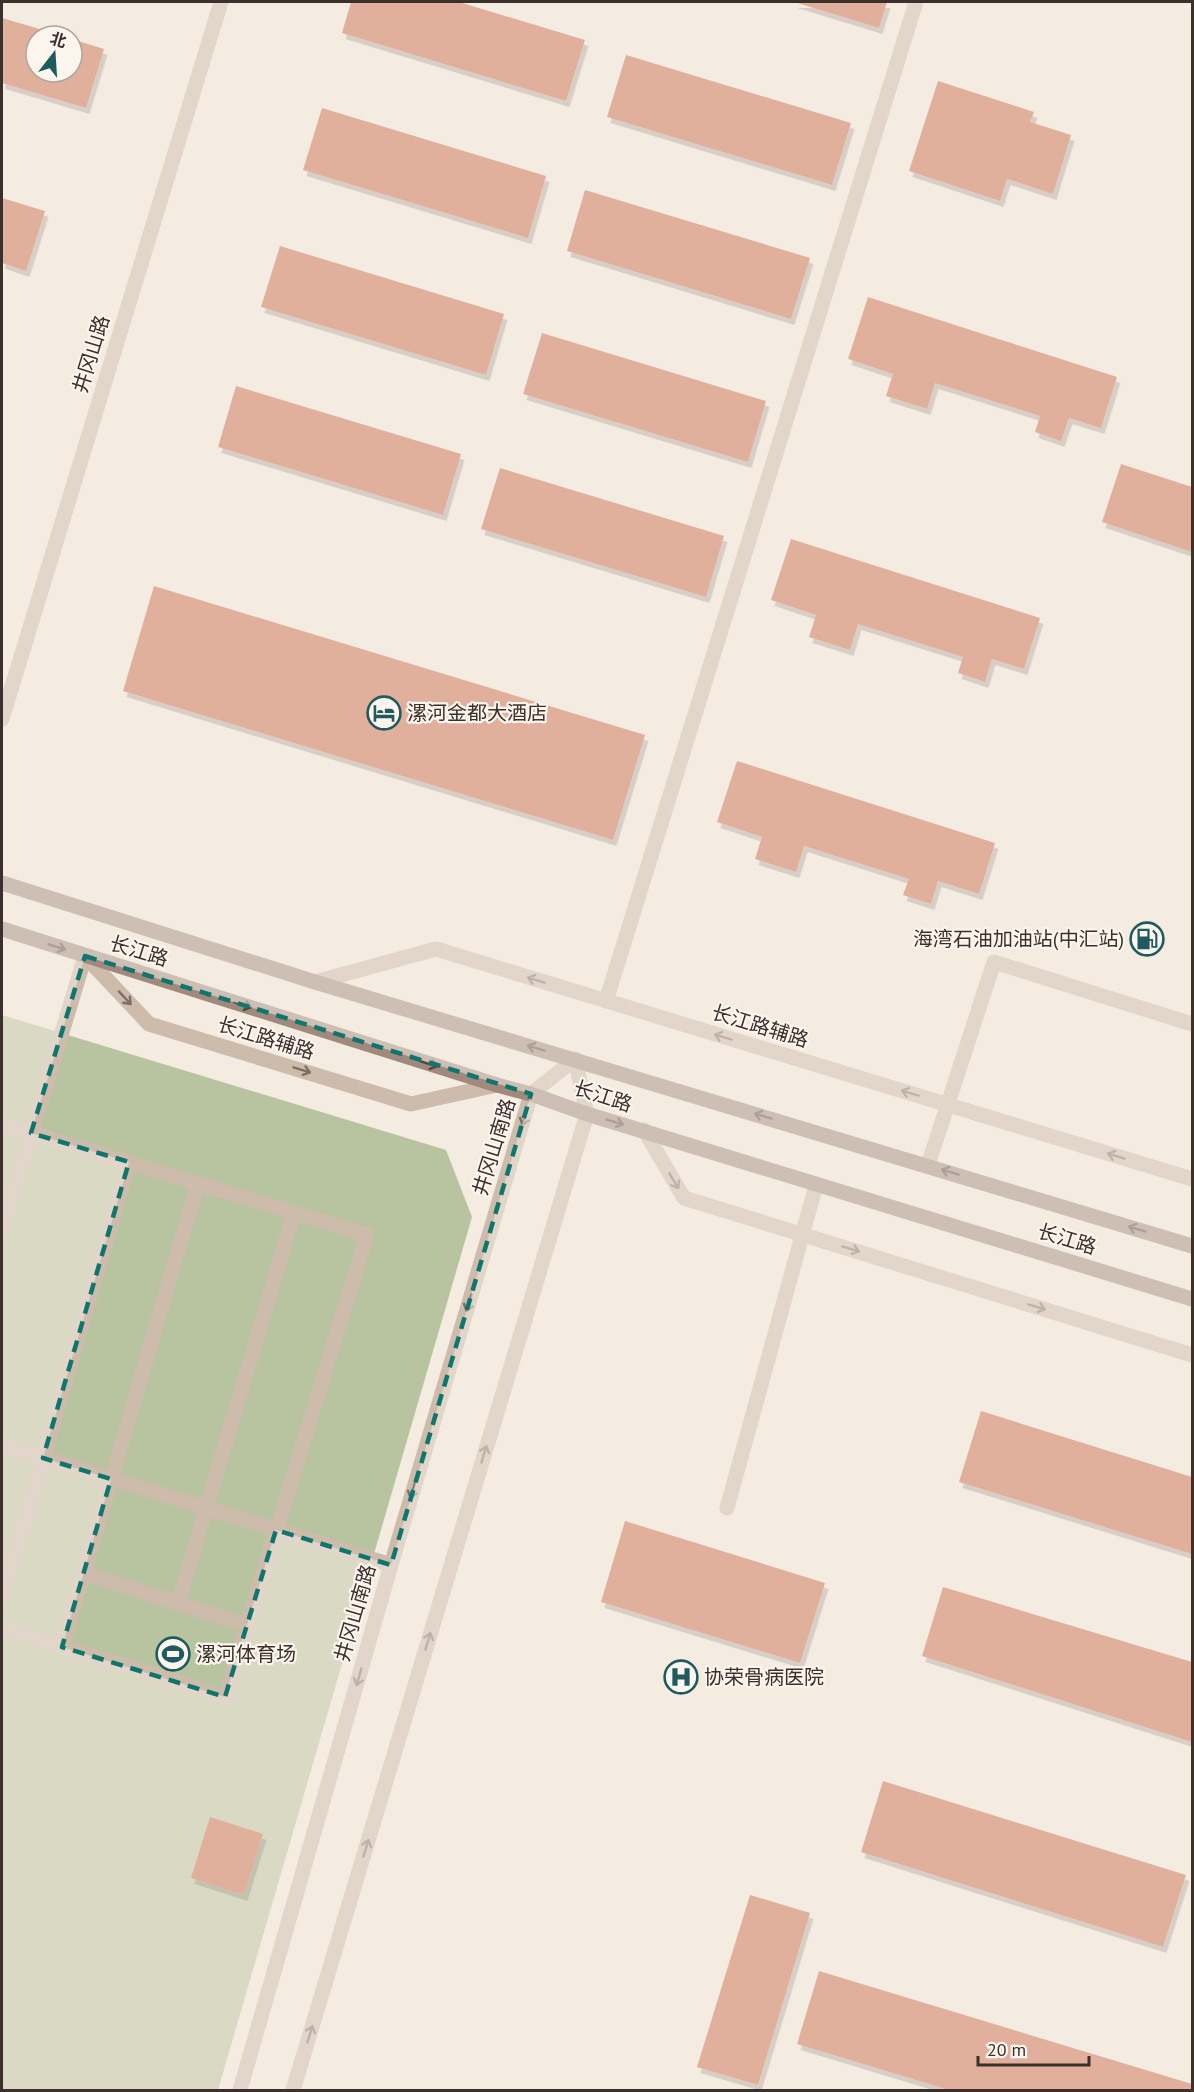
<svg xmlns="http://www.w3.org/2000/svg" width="1194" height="2092" viewBox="0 0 1194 2092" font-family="'PT Sans','Noto Sans SC',sans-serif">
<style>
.green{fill:#b8c4a0}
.building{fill:#c8694b;filter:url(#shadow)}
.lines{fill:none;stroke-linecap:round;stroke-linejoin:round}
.minor{stroke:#cdbbac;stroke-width:15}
.tertiary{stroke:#cdbbac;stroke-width:15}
.secondary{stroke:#a18a7d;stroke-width:15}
.oneway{stroke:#544640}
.oneway2{stroke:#7d6f65}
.marked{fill:none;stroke:#0f766e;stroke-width:4.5;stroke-dasharray:12 8;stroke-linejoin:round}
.labels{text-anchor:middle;stroke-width:4.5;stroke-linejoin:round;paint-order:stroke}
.street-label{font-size:20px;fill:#3b302b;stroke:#fbf5ee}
.poi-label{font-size:20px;fill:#3b302b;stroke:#fbf5ee;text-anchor:start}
</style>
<defs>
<filter id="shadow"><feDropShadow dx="3.5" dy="6" stdDeviation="0" flood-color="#0004"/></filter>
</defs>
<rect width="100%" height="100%" fill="#f4ebe1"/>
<path class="green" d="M2,1015L446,1150L472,1217L218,2090H2Z"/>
<path class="building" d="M351,2H459L585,40L566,101L342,33Z
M794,2H887L879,28Z
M2,18L60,35L36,36V72H72V39L104,49L86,108L2,83Z
M626,55L851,123L832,185L607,117Z
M938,81L1034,112L1030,122L1071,135L1053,194L1007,179L1000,201L909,171Z
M322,108L546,176L528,238L303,170Z
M585,190L810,258L791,319L567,251Z
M2,198L45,211L26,271L2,263Z
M280,246L504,314L486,375L261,307Z
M868,297L1117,377L1101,428L1069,418L1061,441L1035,432L1040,416L935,383L927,409L886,396L893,374L848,359Z
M542,333L766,401L748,462L523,394Z
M236,386L461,454L443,515L218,447Z
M1121,464L1192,487V552L1102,522Z
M500,468L724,536L706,597L481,529Z
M791,539L1040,618L1024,669L992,659L985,682L958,673L963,657L858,624L850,650L809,637L816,615L771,600Z
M154,586L645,735L613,840L123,691Z
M737,761L995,843L979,894L938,881L931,904L903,895L909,879L804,846L796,872L755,859L762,837L717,822Z
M981,1411L1192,1477V1554L959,1482Z
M625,1521L825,1583L800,1663L601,1602Z
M943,1587L1192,1662V1742L922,1656Z
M883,1781L1186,1875L1163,1947L861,1852Z
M210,1817L263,1834L244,1895L191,1878Z
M750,1895L810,1913L758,2085L697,2067Z
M819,1971L1192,2084V2090H949L797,2044Z"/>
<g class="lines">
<path class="minor" d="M315,982L436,949L1192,1179
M606,1001L916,2
M2,1124L367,1235L225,1697L2,1628
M644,1130L684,1198L1192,1355
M928,1165L994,962L1192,1024
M2,1231L85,956L149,1024L411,1104L497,1085
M2,1445L391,1565
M727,1508L816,1185
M83,1573L247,1625
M2,1600L129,1162
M178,1603L294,1213
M62,1647L198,1183"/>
<path class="tertiary" d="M2,719L221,2
M240,2090L391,1565L531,1094L575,1059L587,1114L293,2090"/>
<path class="secondary" d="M2,883L315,982L1192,1246
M2,929L497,1085L531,1094L587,1114L1192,1299"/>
</g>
<defs><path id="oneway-shaft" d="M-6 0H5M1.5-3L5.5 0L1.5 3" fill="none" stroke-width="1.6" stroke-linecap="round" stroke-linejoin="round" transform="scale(1.5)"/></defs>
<g class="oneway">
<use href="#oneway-shaft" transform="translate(57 947) rotate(18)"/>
<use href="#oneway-shaft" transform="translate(243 1005) rotate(17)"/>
<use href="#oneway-shaft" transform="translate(536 1048) rotate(-163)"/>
<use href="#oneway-shaft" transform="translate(429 1064) rotate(17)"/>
<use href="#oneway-shaft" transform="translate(763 1116) rotate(-163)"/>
<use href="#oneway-shaft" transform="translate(615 1122) rotate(16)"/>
<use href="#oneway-shaft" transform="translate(950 1172) rotate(-163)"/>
<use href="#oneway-shaft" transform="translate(1137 1229) rotate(-163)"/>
</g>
<g class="oneway2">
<use href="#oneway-shaft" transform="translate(536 980) rotate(-163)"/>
<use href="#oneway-shaft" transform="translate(125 998) rotate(47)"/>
<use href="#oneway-shaft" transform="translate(723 1037) rotate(-163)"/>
<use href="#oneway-shaft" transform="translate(302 1070) rotate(17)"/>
<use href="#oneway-shaft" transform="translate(910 1093) rotate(-163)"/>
<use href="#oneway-shaft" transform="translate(525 1117) rotate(107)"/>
<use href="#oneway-shaft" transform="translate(1116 1156) rotate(-163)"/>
<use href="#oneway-shaft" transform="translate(674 1181) rotate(59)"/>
<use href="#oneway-shaft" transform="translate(851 1249) rotate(17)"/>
<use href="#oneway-shaft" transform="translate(469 1303) rotate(107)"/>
<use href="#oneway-shaft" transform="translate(1037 1307) rotate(17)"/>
<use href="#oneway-shaft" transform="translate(484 1454) rotate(-73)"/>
<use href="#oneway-shaft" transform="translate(413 1490) rotate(107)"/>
<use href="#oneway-shaft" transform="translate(428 1641) rotate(-73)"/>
<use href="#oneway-shaft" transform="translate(359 1677) rotate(106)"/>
<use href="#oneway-shaft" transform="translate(366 1848) rotate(-73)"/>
<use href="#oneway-shaft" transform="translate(310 2034) rotate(-73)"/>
</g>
<path d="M0 0H1194V2092H0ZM85,956L531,1094L391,1565L276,1530L225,1697L62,1647L111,1479L43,1458L129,1162L31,1133Z" fill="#f4ebe1" fill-opacity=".55" fill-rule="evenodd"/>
<path class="marked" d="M85,956L531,1094L391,1565L276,1530L225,1697L62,1647L111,1479L43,1458L129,1162L31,1133Z"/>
<defs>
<symbol id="hotel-ring" viewBox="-11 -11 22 22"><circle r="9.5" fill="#fbf5ee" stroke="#1f5a5e" stroke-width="1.5"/><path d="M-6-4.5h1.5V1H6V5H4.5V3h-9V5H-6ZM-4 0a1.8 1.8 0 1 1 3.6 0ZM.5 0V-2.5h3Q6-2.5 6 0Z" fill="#1f5a5e"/></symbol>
<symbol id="fuel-ring" viewBox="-11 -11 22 22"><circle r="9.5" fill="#fbf5ee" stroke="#1f5a5e" stroke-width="1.5"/><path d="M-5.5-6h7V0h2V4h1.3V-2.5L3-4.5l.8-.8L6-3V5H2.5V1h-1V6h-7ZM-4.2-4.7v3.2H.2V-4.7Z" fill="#1f5a5e"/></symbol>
<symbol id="stadium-ring" viewBox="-11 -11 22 22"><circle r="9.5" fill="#fbf5ee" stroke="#1f5a5e" stroke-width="1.5"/><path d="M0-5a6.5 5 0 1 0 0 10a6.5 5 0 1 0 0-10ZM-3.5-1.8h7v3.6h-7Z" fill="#1f5a5e"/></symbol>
<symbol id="hospital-ring" viewBox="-11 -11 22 22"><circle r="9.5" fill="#fbf5ee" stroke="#1f5a5e" stroke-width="1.5"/><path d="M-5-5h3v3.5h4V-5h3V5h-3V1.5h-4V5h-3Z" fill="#1f5a5e"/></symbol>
</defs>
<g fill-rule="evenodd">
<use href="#hotel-ring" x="365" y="694" width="38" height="38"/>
<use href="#fuel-ring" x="1128" y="920" width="38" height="38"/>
<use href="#stadium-ring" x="154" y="1635" width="38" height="38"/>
<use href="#hospital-ring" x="662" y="1658" width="38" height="38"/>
</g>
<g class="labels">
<g class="street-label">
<text transform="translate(91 354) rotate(-73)" y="7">井冈山路</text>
<text transform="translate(139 951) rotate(17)" y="7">长江路</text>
<text transform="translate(760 1026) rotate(17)" y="7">长江路辅路</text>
<text transform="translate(266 1038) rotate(17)" y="7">长江路辅路</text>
<text transform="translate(603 1096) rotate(18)" y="7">长江路</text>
<text transform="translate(494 1147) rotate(-73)" y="7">井冈山南路</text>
<text transform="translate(1067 1239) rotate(17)" y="7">长江路</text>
<text transform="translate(355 1613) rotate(-74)" y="7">井冈山南路</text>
</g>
<g class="poi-label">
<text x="407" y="720">漯河金都大酒店</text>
<text x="1124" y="946" text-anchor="end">海湾石油加油站(中汇站)</text>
<text x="196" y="1661">漯河体育场</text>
<text x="704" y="1684">协荣骨病医院</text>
</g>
</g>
<rect width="1194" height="2092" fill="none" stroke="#3b302b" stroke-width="6"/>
<g transform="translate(54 54) rotate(17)"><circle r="28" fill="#fbf5ee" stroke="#aea6a0" stroke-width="1.5"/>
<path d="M0-4.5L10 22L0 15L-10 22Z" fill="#1f5a5e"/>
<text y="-9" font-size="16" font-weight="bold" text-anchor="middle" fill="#3b302b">北</text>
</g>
<path d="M978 2056v9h111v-9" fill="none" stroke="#3b302b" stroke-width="3"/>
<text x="987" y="2056" font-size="18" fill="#3b302b" stroke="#fbf5ee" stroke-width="4.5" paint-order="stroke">20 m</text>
</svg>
